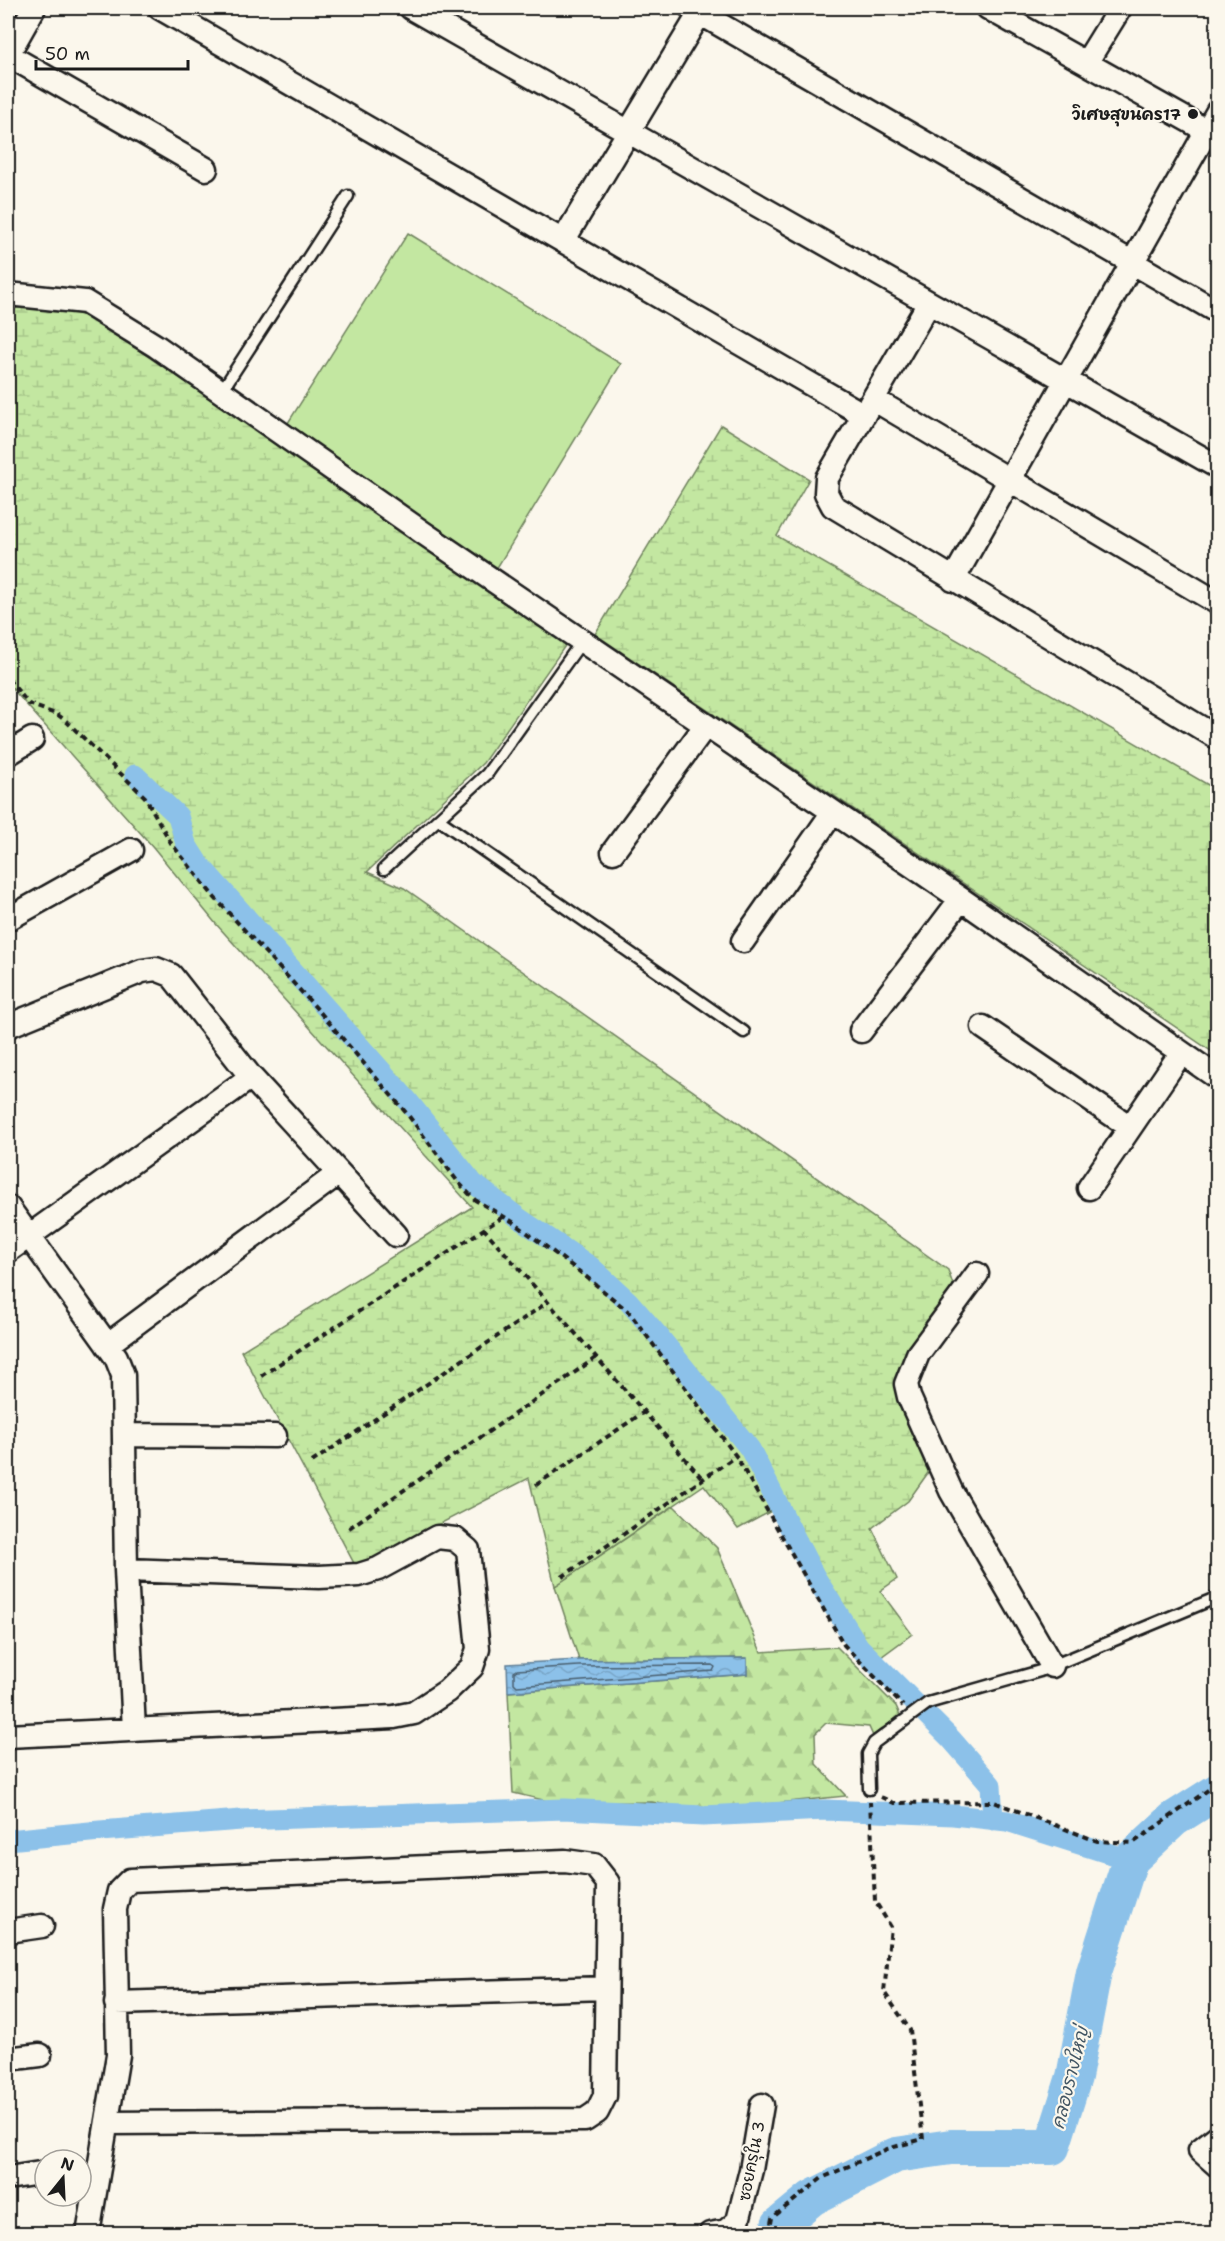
<svg xmlns="http://www.w3.org/2000/svg" width="1225" height="2241" viewBox="0 0 1225 2241" font-family="'Shantell Sans','Playpen Sans Thai',sans-serif">
<style>
.forest{fill:url(#forest-firs);stroke:#70825e;stroke-width:1.5}
.wetland{fill:url(#wetland-marsh);stroke:#70825e;stroke-width:1.5}
.pitch{fill:#c3e7a1;stroke:#70825e;stroke-width:1.5}
.water{fill:url(#water-waves);stroke:#5f7f97;stroke-width:1.5}
.lines{fill:none;stroke-linecap:round;stroke-linejoin:round}
.shore{stroke:#495e6e;stroke-width:1.5}
.canal{stroke:#8cc1e9;stroke-width:21}
.river{stroke:#8cc1e9;stroke-width:36}
.service-casing{stroke:#1c1c1c;stroke-width:15}
.minor-casing{stroke:#1c1c1c;stroke-width:27}
.path{stroke:#1c1c1c;stroke-width:4;stroke-dasharray:6 4.5;stroke-linecap:butt}
.service{stroke:#fbf7ec;stroke-width:10}
.minor{stroke:#fbf7ec;stroke-width:22}
.poi-dot{fill:#1c1c1c;stroke:#fbf7ec;stroke-width:2}
.labels{text-anchor:middle;stroke-width:4.5;stroke-linejoin:round;paint-order:stroke}
.poi-label{font-size:16px;font-weight:bold;fill:#1c1c1c;stroke:#fbf7ec;text-anchor:end}
.street-label{font-size:16px;fill:#1c1c1c;stroke:#fbf7ec}
.water-label{font-size:18px;font-style:italic;fill:#435664;stroke:#fbf7ec}
</style>
<defs>
<pattern id="forest-firs" width="22" height="20" patternUnits="userSpaceOnUse" patternTransform="scale(1.5)"><rect width="22" height="20" fill="#c3e7a1"/><path d="M5 1l3.5 6h-7zM16 11l3.5 6h-7z" fill="#a7c68a"/></pattern>
<pattern id="wetland-marsh" width="20" height="14" patternUnits="userSpaceOnUse" patternTransform="scale(1.5)"><rect width="20" height="14" fill="#c3e7a1"/><path d="M1 5h8M5 5V1M11 12h8M15 12V8" fill="none" stroke="#a7c68a"/></pattern>
<pattern id="water-waves" width="16" height="10" patternUnits="userSpaceOnUse" patternTransform="scale(1.5)"><rect width="16" height="10" fill="#8cc1e9"/><path d="M0 5q4-4 8 0t8 0" fill="none" stroke="#78a5c7"/></pattern>
</defs>
<rect width="100%" height="100%" fill="#fbf7ec"/>
<filter id="ink" filterUnits="userSpaceOnUse"><feTurbulence type="fractalNoise" baseFrequency=".0167" numOctaves="2"/><feDisplacementMap in="SourceGraphic" scale="12" xChannelSelector="R" yChannelSelector="G"/><feConvolveMatrix kernelMatrix="1 2 1 2 8 2 1 2 1" color-interpolation-filters="sRGB"/></filter>
<g filter="url(#ink)">
<path class="forest" d="M674,1506L717,1548L761,1652L837,1647L896,1706L900,1715L873,1736L869,1727L826,1723L815,1734L816,1764L846,1796L697,1811L652,1802L556,1803L513,1793L508,1692L747,1674L746,1658L579,1660L555,1586Z"/>
<path class="wetland" d="M23,307L59,308L85,316L121,338L567,643L483,763L367,872L404,888L948,1270L954,1288L902,1383L930,1470L908,1501L872,1528L897,1579L880,1591L912,1634L870,1665L839,1627L775,1509L738,1529L704,1485L555,1586L529,1478L356,1567L241,1351L472,1207L216,924L153,847L8,684V310Z
M721,425L809,479L777,536L1217,790V1055L595,634Z"/>
<path class="pitch" d="M408,233L621,364L495,571L286,426Z"/>
<path class="water" d="M747,1658V1674L508,1692L507,1664L579,1660Z"/>
<g class="lines">
<path class="shore" d="M712,1665L715,1667L713,1671L517,1686L514,1683V1672L517,1670L579,1666Z"/>
<path class="canal" d="M135,775L178,816L186,844L198,863L408,1101L473,1183L520,1219L591,1267L628,1301L661,1339L750,1449L814,1575L859,1647L951,1739L991,1785L993,1820
M8,1840L100,1831L241,1820L564,1809L703,1816L825,1810L953,1815L1007,1821L1130,1860"/>
<path class="river" d="M777,2234L779,2225L812,2198L896,2155L951,2147H1052L1074,2077L1094,1972L1130,1860L1174,1819L1218,1791"/>
<defs>
<path id="service" d="M221,392L348,196
M438,819L744,1032
M384,869L487,774L582,641
M869,1789L868,1754L874,1743L928,1703L1040,1671L1218,1597"/>
<path id="minor" d="M160,8L864,415
M411,8L1218,467
M691,8L1218,312
M988,8L1218,137
M8,54L34,8
M8,55L206,169
M1086,63L1120,8
M563,241L703,8
M8,294L85,302L156,346L422,532L961,899L1218,1078
M929,303L827,478L826,493L833,506L1218,738
M873,399L1218,603
M953,580L1218,111
M8,754L32,739
M613,852L706,725
M8,919L131,850
M743,941L833,812
M8,1026L142,971L156,969L171,975L251,1077L396,1235
M983,1027L1130,1127
M861,1031L961,899
M1089,1188L1181,1053
M8,1207L116,1357L123,1375L126,1570L134,1730
M8,1251L251,1077
M977,1274L918,1354L906,1384L909,1397L951,1491L1052,1666
M107,1345L339,1173
M124,1435L275,1436
M8,1736L394,1717L414,1713L447,1691L472,1667L478,1649L468,1550L455,1539L437,1537L378,1569L359,1575L319,1577L126,1570
M8,1931L42,1926
M116,2003L606,1988
M8,2059L40,2055
M1218,2136L1200,2150L1218,2166
M8,2178L40,2173
M88,2234L118,2055L115,1909L119,1891L130,1880L565,1861L594,1865L608,1883L605,2096L597,2112L585,2120L107,2123
M710,2234L726,2231L738,2221L751,2170L762,2105"/>
</defs>
<use href="#service" class="service-casing"/>
<use href="#minor" class="minor-casing"/>
<path class="path" d="M8,679L29,704L58,715L66,721L145,797L171,843L215,898L319,1011L408,1115L458,1182L475,1200L513,1222L584,1275L629,1312L736,1456L844,1645L903,1706
M503,1217L484,1229L702,1478
M261,1376L484,1229
M312,1462L548,1302
M536,1485L644,1412
M349,1528L597,1357
M562,1577L736,1456
M881,1797L894,1803L994,1802L1097,1841L1133,1843L1218,1783
M769,2234L772,2218L822,2178L887,2149L923,2139L910,2030L884,1992L891,1927L875,1901L870,1802"/>
<use href="#service" class="service"/>
<use href="#minor" class="minor"/>
</g>
</g>
<circle class="poi-dot" cx="1193" cy="114" r="6"/>
<g class="labels">
<g class="poi-label">
<text x="1181" y="120">วิเศษสุขนคร17</text>
</g>
<g class="street-label">
<text transform="translate(751 2161) rotate(-79)" y="6">ซอยครุใน 3</text>
</g>
<g class="water-label">
<text transform="translate(1070 2078) rotate(-76)" y="6">คลองรางใหญ่</text>
</g>
</g>
<rect width="1225" height="2241" fill="none" stroke="#fbf7ec" stroke-width="30"/>
<rect x="15" y="15" width="1195" height="2211" fill="none" stroke="#1c1c1c" stroke-width="2" filter="url(#ink)"/>
<g transform="translate(63 2178) rotate(18)"><circle r="28" fill="#fbf7ec" stroke="#a29f99" stroke-width="1.5"/>
<path d="M0-4.5L10 22L0 15L-10 22Z" fill="#1c1c1c"/>
<text y="-9" font-size="16" font-weight="bold" text-anchor="middle" fill="#1c1c1c">N</text>
</g>
<path d="M36 60v9h152v-9" fill="none" stroke="#1c1c1c" stroke-width="3"/>
<text x="45" y="60" font-size="18" fill="#1c1c1c" stroke="#fbf7ec" stroke-width="4.5" paint-order="stroke">50 m</text>
</svg>
